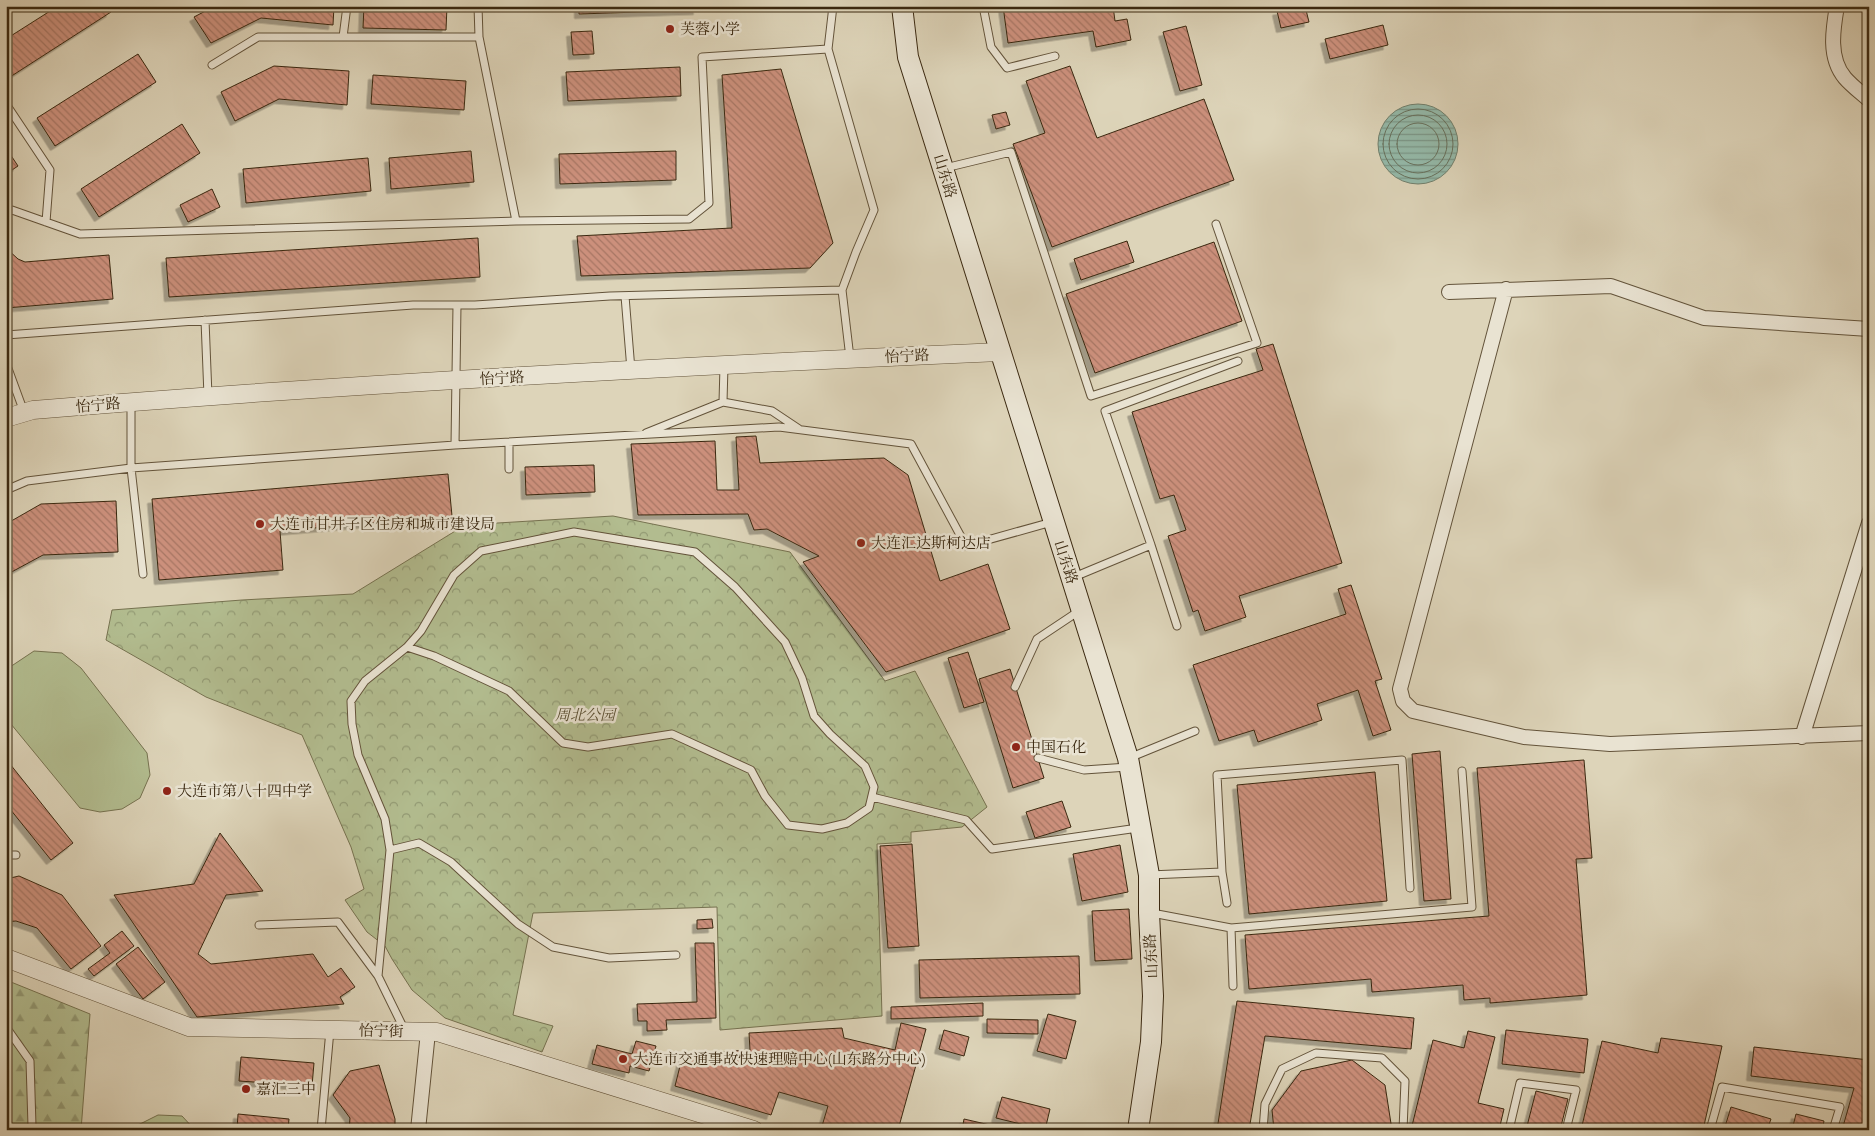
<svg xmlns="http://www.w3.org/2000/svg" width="1875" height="1136" viewBox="0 0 1875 1136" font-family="'IM FELL English','Noto Serif SC',serif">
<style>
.forest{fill:url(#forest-firs);stroke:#767250}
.park{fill:url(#park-crowns);stroke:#767250}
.pitch{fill:#b2bc8f;stroke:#767250}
.water{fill:url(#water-rules);stroke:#707f6c}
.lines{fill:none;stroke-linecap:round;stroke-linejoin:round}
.shore{stroke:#67705c;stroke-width:1}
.building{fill:url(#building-back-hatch);stroke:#3a2810;filter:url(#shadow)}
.service-casing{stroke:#63533a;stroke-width:9}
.minor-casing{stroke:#63533a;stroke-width:16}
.tertiary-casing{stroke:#63533a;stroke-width:19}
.secondary-casing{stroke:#3a2810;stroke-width:22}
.service{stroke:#e9e3d2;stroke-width:7}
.minor{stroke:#e9e3d2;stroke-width:14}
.tertiary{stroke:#e9e3d2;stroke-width:18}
.secondary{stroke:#e9e3d2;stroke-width:20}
.poi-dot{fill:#8f2418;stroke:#e9e3d2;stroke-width:2}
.labels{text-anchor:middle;stroke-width:5;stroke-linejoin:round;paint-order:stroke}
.poi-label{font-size:15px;fill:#3a2810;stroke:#e9e3d2;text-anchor:start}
.street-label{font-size:15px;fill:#3a2810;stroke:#e9e3d2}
.park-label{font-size:15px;font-style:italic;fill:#584d30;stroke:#e9e3d2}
</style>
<defs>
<pattern id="forest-firs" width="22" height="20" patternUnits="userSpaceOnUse" patternTransform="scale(1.25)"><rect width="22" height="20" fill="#b2bc8f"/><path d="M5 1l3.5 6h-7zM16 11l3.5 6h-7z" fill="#929973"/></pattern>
<pattern id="park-crowns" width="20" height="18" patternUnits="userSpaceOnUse" patternTransform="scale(1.25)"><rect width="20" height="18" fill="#b2bc8f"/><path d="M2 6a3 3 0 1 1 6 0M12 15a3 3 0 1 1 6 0" fill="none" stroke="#929973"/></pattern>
<pattern id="water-rules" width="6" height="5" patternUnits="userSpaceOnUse" patternTransform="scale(1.25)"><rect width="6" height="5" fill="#94b9a9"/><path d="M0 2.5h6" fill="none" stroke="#7a9688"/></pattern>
<pattern id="building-back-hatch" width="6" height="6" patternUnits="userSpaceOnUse" patternTransform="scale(1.25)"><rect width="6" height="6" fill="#cc907c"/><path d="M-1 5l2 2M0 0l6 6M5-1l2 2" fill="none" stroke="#a77664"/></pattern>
<filter id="shadow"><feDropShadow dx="-4.5" dy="4.5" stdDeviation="0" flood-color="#0004"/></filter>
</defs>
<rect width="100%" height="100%" fill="#ddd4b9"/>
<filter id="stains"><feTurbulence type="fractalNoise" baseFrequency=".004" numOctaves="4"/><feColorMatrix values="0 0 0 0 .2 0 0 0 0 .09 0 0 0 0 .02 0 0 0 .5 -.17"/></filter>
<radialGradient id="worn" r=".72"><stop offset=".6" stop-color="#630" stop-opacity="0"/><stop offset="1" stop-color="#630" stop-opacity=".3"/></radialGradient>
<path class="forest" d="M6,980L90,1014L81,1130H6Z"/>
<path class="park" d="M613,516L790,552L885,681L915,671L987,807L962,827L911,832V842L877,844L882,1016L720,1030L717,907L533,913L513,1015L553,1026L542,1052L445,1018L412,990L392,959L385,946L367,932L345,900L364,889L351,847L302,735L206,697L106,640L112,610L242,600L353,594L465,525Z"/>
<path class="pitch" d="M34,651L62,653L81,668L147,753L150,775L140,798L122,809L100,812L80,808L6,718V674L10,667Z
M158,1115L182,1116L195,1130H135L138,1125Z"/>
<path class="water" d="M1378 144a40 40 0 1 1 80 0a40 40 0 1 1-80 0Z"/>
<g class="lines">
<path class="shore" d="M1383 144a35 35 0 1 1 70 0a35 35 0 1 1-70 0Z
M1389 144a29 29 0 1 1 58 0a29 29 0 1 1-58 0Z
M1397 144a21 21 0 1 1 42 0a21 21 0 1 1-42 0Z"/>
</g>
<path class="building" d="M58,6H107L111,12L10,77L6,71V39Z
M215,6H334L333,25L261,18L211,43L194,17Z
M364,6H447L446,30L363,28Z
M579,6H697L698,10L579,14Z
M1003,6H1113L1115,21L1127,19L1131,40L1096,47L1093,31L1008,43Z
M1300,6H1305L1309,22L1281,28L1277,11Z
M1383,25L1388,45L1330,59L1325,39Z
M1186,26L1202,85L1180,91L1163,32Z
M592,31L594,54L573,55L571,32Z
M138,54L156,82L55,146L37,118Z
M274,66L349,71L347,105L279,99L235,121L221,92Z
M1070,66L1097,138L1204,99L1234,180L1052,247L1013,144L1045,133L1026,81Z
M680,67L681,96L568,101L566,72Z
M781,69L833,243L810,268L581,276L577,236L732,228L722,75Z
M373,75L466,81L464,110L371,104Z
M1006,112L1010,125L996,129L992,115Z
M182,124L200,153L99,217L81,189Z
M6,148L18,166L6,174Z
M471,151L474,182L391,189L389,158Z
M676,151V180L560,184L559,154Z
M368,158L371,191L246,203L243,169Z
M212,189L220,207L188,222L180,205Z
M478,238L480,277L169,297L166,258Z
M1127,241L1134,262L1081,280L1074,259Z
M1214,242L1242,321L1095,373L1066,294Z
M6,248L18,259L25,262L109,255L113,299L6,308Z
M1273,344L1342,563L1239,596L1246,617L1205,631L1198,610L1193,612L1168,536L1186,530L1174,495L1160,499L1132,412L1263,370L1256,349Z
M756,436L760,463L884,458L908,475L940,581L988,564L1010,629L886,672L803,562L819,556L767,529L754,530L748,514L638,515L631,444L715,441L717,490H739L736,437Z
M594,465L595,492L526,495L525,467Z
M448,474L452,516L280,531L283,570L159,580L152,499Z
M116,501L118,552L43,555L6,575V524L41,504Z
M1351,585L1382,679L1375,681L1391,730L1373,736L1358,690L1317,704L1322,720L1258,742L1254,730L1219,741L1193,665L1346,614L1338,589Z
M968,652L984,702L964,708L948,658Z
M1010,669L1044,778L1013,788L979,679Z
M1440,751L1451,899L1424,901L1412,754Z
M6,759L73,843L51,860L6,804Z
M1584,760L1592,858L1576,859L1587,995L1490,1003V998L1464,1000L1463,985L1372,992L1371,979L1249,989L1245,935L1489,916L1477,768Z
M1375,772L1387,901L1249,914L1237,785Z
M1062,801L1071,827L1035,838L1026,812Z
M220,833L263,891L226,895L198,954L211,964L313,954L328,977L341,968L355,987L340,997L344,1004L197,1017L114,895L194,884Z
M912,844L919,946L888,948L880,846Z
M1120,845L1128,892L1082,901L1073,854Z
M19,876L62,895L101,946L71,969L37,928L16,921L6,922V879Z
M1129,909L1132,959L1095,961L1092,911Z
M712,919L713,928L697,929V920Z
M122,931L134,946L94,976L88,969L110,953L104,945Z
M695,943H714L716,1018L666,1020L667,1030L647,1031V1021H638L637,1004L697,1002Z
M138,947L165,982L143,999L116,964Z
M1079,956L1080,994L920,998L919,960Z
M1237,1001L1414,1018L1411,1049L1265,1036L1249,1130H1217Z
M983,1003V1016L891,1019V1007Z
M1048,1014L1076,1021L1066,1059L1037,1051Z
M987,1019L1038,1020V1034L987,1033Z
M901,1023L926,1029L898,1130H834L822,1126L828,1106L779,1092L771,1115L675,1086L683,1054L750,1050L749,1033L842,1028L844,1038L895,1050Z
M944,1030L969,1037L964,1056L939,1049Z
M1506,1030L1588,1039L1584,1073L1502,1064Z
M1468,1031L1495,1037L1478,1103L1504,1109L1499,1130H1411L1433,1040L1464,1048Z
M1661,1038L1722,1046L1703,1130H1581L1602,1041L1658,1053Z
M636,1041L656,1046L649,1071L630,1066L629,1073L592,1064L597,1045L632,1054Z
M1754,1047L1869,1060V1130H1842L1854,1088L1751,1076Z
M241,1057L314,1063L312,1086L239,1081Z
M1352,1060L1385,1085L1392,1130H1274L1272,1110L1301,1071Z
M379,1065L395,1119V1130H349L350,1118L333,1095L350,1071Z
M1536,1091L1568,1099L1560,1130H1526Z
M1002,1097L1050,1109L1045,1130L996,1118Z
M1731,1107L1771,1119L1767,1130H1724Z
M238,1114L289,1119L288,1130H237Z
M1796,1114L1824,1121L1822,1130H1792Z
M964,1119L1003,1128L1002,1130H962Z"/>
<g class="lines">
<defs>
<path id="service" d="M833,6L828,49L874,210L856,252L842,290L850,358
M983,6L991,47L1007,68L1055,56
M343,37L347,6
M212,65L258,37H479
M6,104L50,170L46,222
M945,168L1011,152L1091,396L1257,343L1216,224
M6,213L12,210L80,234L516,221L479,37L478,6
M516,221L689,219L709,203L702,57L828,49
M625,296L631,370
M205,320L208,396
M6,335L413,305H475L610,296L842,290
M6,363L24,412
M723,402L772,411L799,429
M131,403V468L143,574
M646,433L723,402L724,366
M455,445L457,305
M509,469V443
M6,490L27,481L131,468L455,445L779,427L911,444L966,546L1052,522
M1151,545L1177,626
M1074,577L1151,545L1105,411L1238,361
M1015,687L1037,639L1079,611
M1038,758L1084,770L1128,767
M1129,758L1195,731
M872,797L966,820L992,849L1138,828
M390,850L419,843L451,862L518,924L553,947L609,958L676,955
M6,855H16
M1222,872L1227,903
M1149,875L1222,872L1217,775L1402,760L1410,888
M1152,913L1231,928L1233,986
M259,925L338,922L378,976
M1231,928L1472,907L1462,771
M6,1027L30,1061L32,1126L29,1130
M405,1031L378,976L390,850L385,819L358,755L352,724L351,701L365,681L407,647L434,656L509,691L563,743L588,747L672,734L751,770L765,796L788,825L822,829L847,823L869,808L874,787L865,766L830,734L814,716L802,678L785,642L735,587L695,552L574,532L481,551L454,575L421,631L407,647
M321,1130L330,1030
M1263,1130L1265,1104L1282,1069L1316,1053L1382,1058L1405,1081L1403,1130
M1509,1130L1520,1083L1576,1090L1566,1130
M1710,1130L1722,1087L1840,1107L1833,1130"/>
<path id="minor" d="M1837,6C1833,29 1828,58 1845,78C1851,85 1860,92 1868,99
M1506,289L1400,689L1403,701L1413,711L1524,737L1610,744L1869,733
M1449,292L1611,286L1704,318L1869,329
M1802,737L1869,523
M418,1130L428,1032"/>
<path id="tertiary" d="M6,418L33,410C355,383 678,366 1000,352
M6,958L189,1027L437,1032L754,1130"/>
<path id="secondary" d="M902,6L908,57L1128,758L1149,875V913L1153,996L1151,1042L1138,1130"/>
</defs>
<use href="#service" class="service-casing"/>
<use href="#minor" class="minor-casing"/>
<use href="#tertiary" class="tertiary-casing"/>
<use href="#secondary" class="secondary-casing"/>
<use href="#service" class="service"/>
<use href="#minor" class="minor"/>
<use href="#tertiary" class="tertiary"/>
<use href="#secondary" class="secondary"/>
</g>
<g class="poi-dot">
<circle cx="670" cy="29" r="5"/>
<circle cx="260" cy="524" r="5"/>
<circle cx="861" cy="543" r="5"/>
<circle cx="1016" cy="747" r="5"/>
<circle cx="167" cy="791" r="5"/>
<circle cx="623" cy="1059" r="5"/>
<circle cx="246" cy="1089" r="5"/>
</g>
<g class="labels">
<g class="poi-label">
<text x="680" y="34">芙蓉小学</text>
<text x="270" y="529">大连市甘井子区住房和城市建设局</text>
<text x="871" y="548">大连汇达斯柯达店</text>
<text x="1026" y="752">中国石化</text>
<text x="177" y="796">大连市第八十四中学</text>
<text x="633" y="1064">大连市交通事故快速理赔中心(山东路分中心)</text>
<text x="256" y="1094">嘉汇三中</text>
</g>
<g class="street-label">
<text transform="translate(945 176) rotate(73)" y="5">山东路</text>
<text transform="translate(907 356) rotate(-3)" y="5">怡宁路</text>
<text transform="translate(502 378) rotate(-3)" y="5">怡宁路</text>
<text transform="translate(98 405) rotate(-5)" y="5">怡宁路</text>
<text transform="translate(1066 562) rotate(72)" y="5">山东路</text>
<text transform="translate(1151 956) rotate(-93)" y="5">山东路</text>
<text transform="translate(381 1031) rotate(1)" y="5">怡宁街</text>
</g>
<g class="park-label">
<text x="585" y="720">周北公园</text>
</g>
</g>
<rect width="1875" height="1136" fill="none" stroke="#ddd4b9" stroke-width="25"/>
<rect x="8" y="8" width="1860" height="1121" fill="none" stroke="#3a2810" stroke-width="2.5"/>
<rect x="12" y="12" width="1850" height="1111" fill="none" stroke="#3a2810"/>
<rect width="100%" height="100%" filter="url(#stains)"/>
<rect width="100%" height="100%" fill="url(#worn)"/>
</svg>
